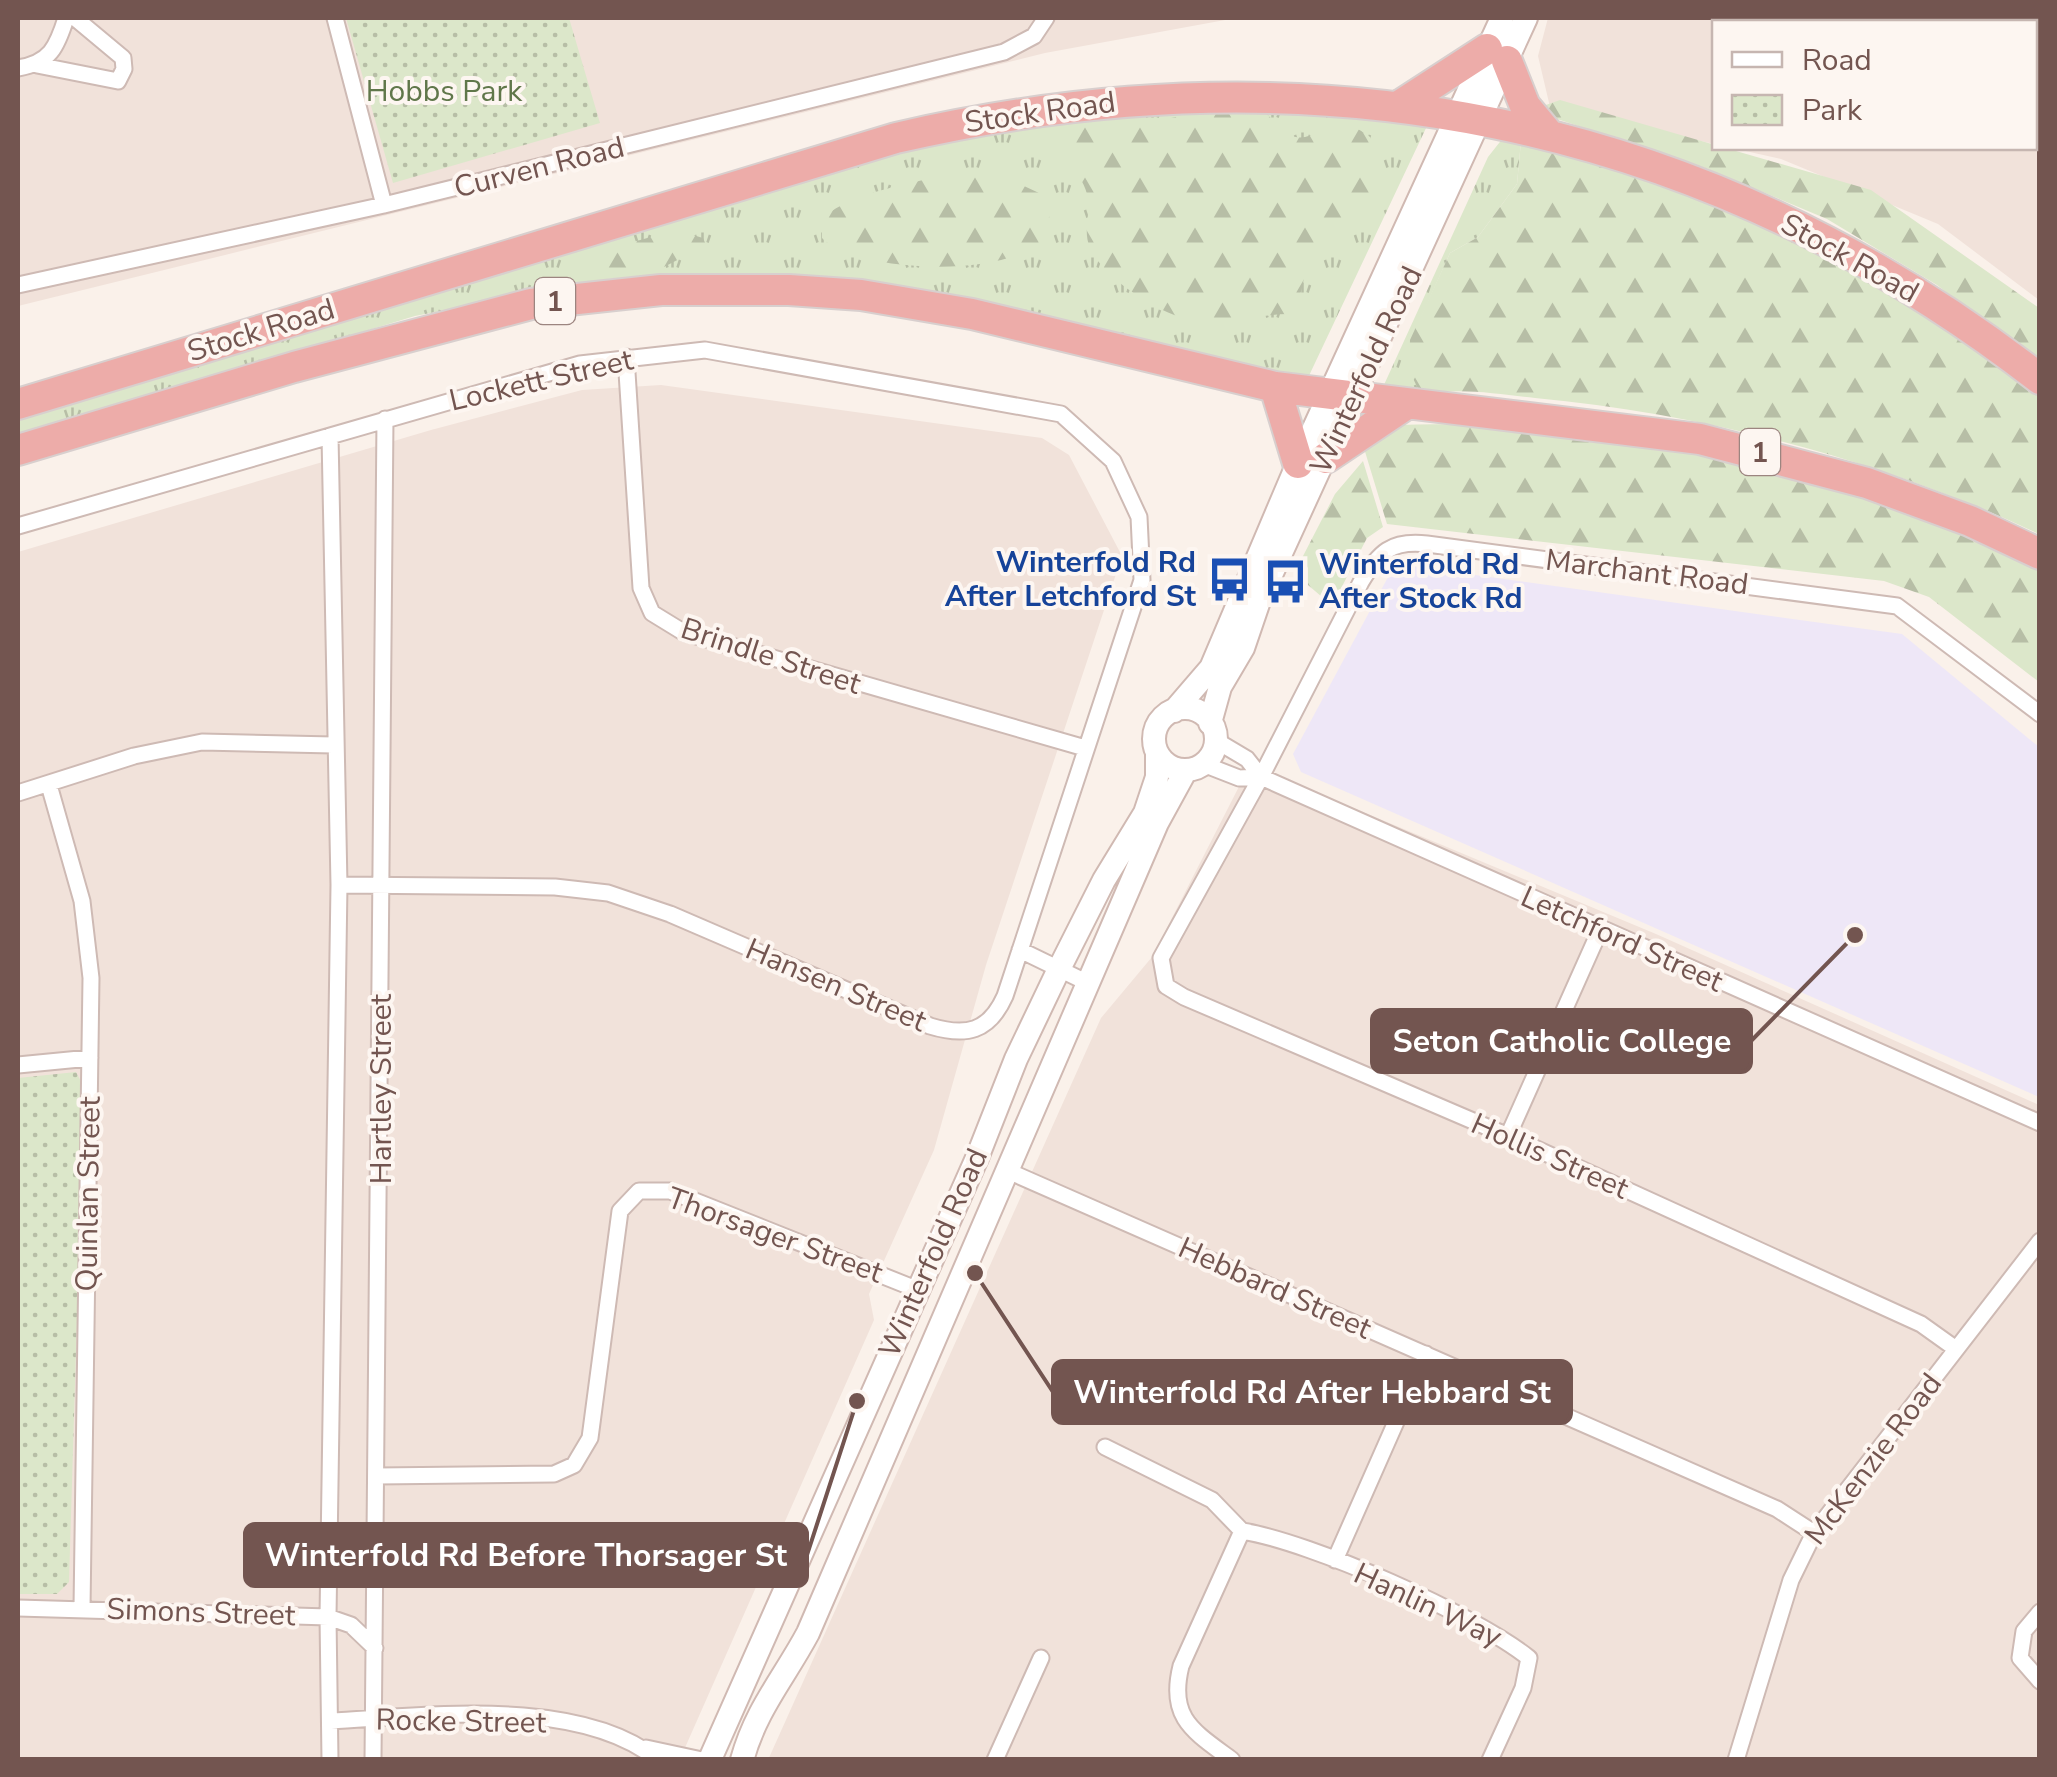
<svg xmlns="http://www.w3.org/2000/svg" width="2057" height="1777" viewBox="0 0 2057 1777" font-family="'Nunito Sans',sans-serif">
<style>
.residential{fill:#f1e2da}
.education{fill:#eee7f7}
.grass{fill:url(#grass-tufts)}
.forest{fill:url(#forest-firs)}
.park{fill:url(#park-dots)}
.lines{fill:none;stroke-linecap:round;stroke-linejoin:round}
.street-casing{stroke:#cebab4;stroke-width:19}
.secondary-casing{stroke:#d0b9b2;stroke-width:26}
.highway-casing{stroke:#d8cfce;stroke-width:34}
.street{stroke:#fff;stroke-width:15}
.secondary{stroke:#fff;stroke-width:22}
.highway{stroke:#edaca9;stroke-width:30}
.labels{text-anchor:middle;stroke-width:8;stroke-linejoin:round;paint-order:stroke}
.shield{fill:#fdf6f1;stroke:#9c8580;stroke-width:2.5}
.shield-label{font-size:28px;font-weight:bold;fill:#735550}
.park-label{font-size:30px;fill:#60774a;stroke:#fdf6f1}
.street-label{font-size:30px;fill:#735550;stroke:#fdf6f1}
.transit-label{font-size:30px;font-weight:bold;fill:#164399;stroke:#fdf6f1;text-anchor:end}
.leader{fill:none;stroke:#735550;stroke-width:4}
.callout-dot{fill:#735550;stroke:#fdf6f1;stroke-width:4}
.callout{fill:#735550;stroke:#735550;stroke-width:4}
.callout-label{font-size:32px;text-anchor:middle;font-weight:bold;fill:#fff}
</style>
<defs>
<pattern id="grass-tufts" width="24" height="20" patternUnits="userSpaceOnUse" patternTransform="scale(2.5)"><rect width="24" height="20" fill="#dce7ca"/><path d="M3 7l-1-3M5 7V3M7 7l1-3M15 17l-1-3M17 17v-4M19 17l1-3" fill="none" stroke="#b7bea6"/></pattern>
<pattern id="forest-firs" width="22" height="20" patternUnits="userSpaceOnUse" patternTransform="scale(2.5)"><rect width="22" height="20" fill="#dce7ca"/><path d="M5 1l3.5 6h-7zM16 11l3.5 6h-7z" fill="#b7bea6"/></pattern>
<pattern id="park-dots" width="8" height="8" patternUnits="userSpaceOnUse" patternTransform="scale(2.5)"><rect width="8" height="8" fill="#dce7ca"/><path d="M2 2h.1M6 6h.1" fill="none" stroke="#b7bea6" stroke-width="1.8" stroke-linecap="round"/></pattern>
</defs>
<rect width="100%" height="100%" fill="#faf1ea"/>
<path class="residential" d="M18,18H1236L1045,53L18,306Z
M1548,18H2039V300L1938,224L1781,159L1732,148H2034V22H1714V144L1550,107L1538,56Z
M661,385L1042,438L1069,455L1122,556L986,965L934,1150L869,1294L874,1320L680,1759L18,1760V552L431,430L582,390Z
M1250,765L1656,934L2039,1105V1759L768,1760L1101,1018L1152,957Z"/>
<path class="education" d="M1402,565L1902,634L2039,747V1097L1301,772L1293,754L1387,579Z"/>
<path class="grass" d="M1256,107L1427,126L1306,382L833,279L663,276L607,279L415,316L18,436V417L895,152L978,131Z
M1503,138L1521,141L1517,184L1478,237L1450,253L1411,340L1421,395L1383,387L1488,157Z"/>
<path class="forest" d="M1560,100L1871,190L2039,308V365L1937,285L1827,219L1708,169L1545,115L1543,106Z
M1198,112H1264C1272,118 1280,129 1288,134C1316,150 1328,104 1370,137C1380,158 1373,175 1384,195C1372,230 1349,232 1316,239C1300,263 1309,293 1289,314C1262,314 1237,323 1212,324C1174,324 1105,282 1090,248C1082,229 1092,212 1087,194C1080,168 1055,153 1044,130L1048,125L1128,116L1162,120Z
M1521,141L1724,204L1849,265L2039,392V534C1882,460 1707,414 1535,398C1496,394 1459,387 1421,395L1409,370L1410,340L1450,253L1478,237L1517,184Z
M958,174L1009,179L1039,193C1102,283 861,281 822,238V220C843,194 925,179 958,174Z
M676,230L703,238L706,245L662,268L593,277L581,263L590,254Z
M1398,425C1599,417 1861,474 2039,569V682L1929,597L1884,581L1387,524L1363,445Z
M1363,461L1383,527L1367,538L1333,604L1329,603L1308,585V568L1302,558L1335,494Z"/>
<path class="park" d="M346,18H569L600,123L393,183Z
M76,1072L84,1087L69,1582L57,1594H18V1078Z"/>
<g class="lines">
<defs>
<path id="street" d="M335,18L384,205
M37,65L118,81L124,69L123,58L75,18
M18,68C50,63 57,47 66,18
M18,285L384,205L1004,52L1034,36L1046,18
M626,357L641,588L652,613L683,632L1085,748
M18,526L580,364L705,350L1061,414L1113,461L1139,517L1142,580L1005,996C989,1032 966,1037 930,1026L670,914L608,893L555,887L339,885
M1215,740L1247,759L1261,777
M1203,764L1239,778L1261,777L2040,1123
M49,785L82,901L91,978L82,1608
M18,793L134,756L202,742L333,745
M1020,950L1088,983
M18,1065L90,1058
M1508,1136L1600,930
M1008,1171L1777,1509L1814,1533
M1956,1349L1921,1324L1508,1136L1184,997L1166,986L1161,958L1261,777L1361,582C1379,552 1391,540 1427,544L1897,606L2040,714
M1105,1447L1212,1500L1242,1531
M377,1476L554,1474L574,1465L590,1438L620,1211L639,1191H670L916,1289
M1242,1531C1311,1542 1474,1614 1529,1658L1523,1688L1490,1760
M1335,1560L1426,1354
M18,1608L328,1617L351,1625L375,1648
M2040,1612L2024,1631L2020,1658L2040,1681
M331,1721C427,1716 580,1696 658,1760
M646,1748L702,1760
M330,1760L328,1617L339,885L330,436
M373,1760L385,419
M995,1760L1041,1658
M1232,1760C1193,1731 1168,1718 1181,1666L1242,1531
M1736,1760L1791,1580L1814,1533L2040,1241"/>
<path id="secondary" d="M1154 739a31 31 0 1 1 62 0a31 31 0 1 1-62 0Z
M1174,711L1211,668L1298,463L1502,18
M1210,723L1220,687L1243,648L1259,601L1526,18
M711,1757L977,1158L1016,1059L1059,969L1104,880L1145,813L1157,777V753
M742,1760C756,1709 784,1678 808,1633L1157,823L1186,770"/>
<path id="highway" d="M1507,61L1525,106L1550,136
M1399,106L1487,49
M1275,387L1298,463
M18,404L896,138C1311,42 1700,115 2040,379
M18,450L294,367L531,304L661,290H789L861,295L972,314L1275,387L1700,439L1867,483L1970,521L2040,554
M1326,458L1405,405"/>
</defs>
<use href="#street" class="street-casing"/>
<use href="#secondary" class="secondary-casing"/>
<use href="#highway" class="highway-casing"/>
<use href="#street" class="street"/>
<use href="#secondary" class="secondary"/>
<use href="#highway" class="highway"/>
</g>
<defs>
<symbol id="bus-bare" viewBox="-9 -9 18 18"><path d="M-5-6H5V4H4V6H2V4H-2V6H-4V4H-5ZM-3.5-4V0h7V-4ZM-3.5 1.2v1.5H-2V1.2ZM2 1.2v1.5H3.5V1.2Z" fill="#1a4fb4" stroke="#fdf6f1" stroke-width="2.5" paint-order="stroke"/></symbol>
</defs>
<g fill-rule="evenodd">
<use href="#bus-bare" x="1198" y="548" width="63" height="63"/>
<use href="#bus-bare" x="1254" y="550" width="63" height="63"/>
</g>
<g class="labels">
<g class="shield">
<rect x="535" y="278" width="40" height="46" rx="8"/>
<rect x="1740" y="429" width="40" height="46" rx="8"/>
</g>
<g class="shield-label">
<text x="555" y="311">1</text>
<text x="1760" y="462">1</text>
</g>
<g class="park-label">
<text x="444" y="101">Hobbs Park</text>
</g>
<g class="street-label">
<text transform="translate(1040 112) rotate(-8)" y="10">Stock Road</text>
<text transform="translate(539 167) rotate(-14)" y="10">Curven Road</text>
<text transform="translate(1850 258) rotate(29)" y="10">Stock Road</text>
<text transform="translate(261 330) rotate(-17)" y="10">Stock Road</text>
<text transform="translate(1366 370) rotate(-65)" y="10">Winterfold Road</text>
<text transform="translate(541 380) rotate(-13)" y="10">Lockett Street</text>
<text transform="translate(1647 572) rotate(7)" y="10">Marchant Road</text>
<text transform="translate(771 656) rotate(18)" y="10">Brindle Street</text>
<text transform="translate(1622 939) rotate(24)" y="10">Letchford Street</text>
<text transform="translate(836 985) rotate(23)" y="10">Hansen Street</text>
<text transform="translate(381 1089) rotate(-90)" y="10">Hartley Street</text>
<text transform="translate(1550 1156) rotate(24)" y="10">Hollis Street</text>
<text transform="translate(88 1194) rotate(-89)" y="10">Quinlan Street</text>
<text transform="translate(775 1235) rotate(20)" y="10">Thorsager Street</text>
<text transform="translate(933 1253) rotate(-66)" y="10">Winterfold Road</text>
<text transform="translate(1275 1288) rotate(24)" y="10">Hebbard Street</text>
<text transform="translate(1873 1459) rotate(-53)" y="10">McKenzie Road</text>
<text transform="translate(1428 1605) rotate(25)" y="10">Hanlin Way</text>
<text transform="translate(201 1612) rotate(2)" y="10">Simons Street</text>
<text transform="translate(461 1721) rotate(1)" y="10">Rocke Street</text>
</g>
<g class="transit-label">
<text x="1196" y="572">Winterfold Rd<tspan x="1196" dy="34">After Letchford St</tspan></text>
<text x="1319" y="574" text-anchor="start">Winterfold Rd<tspan x="1319" dy="34">After Stock Rd</tspan></text>
</g>
</g>
<path class="leader" d="M1855 935L1751 1041M975 1273L1053 1392M857 1401L807 1555"/>
<g class="callout-dot">
<circle cx="1855" cy="935" r="10"/>
<circle cx="975" cy="1273" r="10"/>
<circle cx="857" cy="1401" r="10"/>
</g>
<g class="callout">
<rect x="1372" y="1010" width="379" height="62" rx="10"/>
<rect x="1053" y="1361" width="518" height="62" rx="10"/>
<rect x="245" y="1524" width="562" height="62" rx="10"/>
</g>
<g class="callout-label">
<text x="1562" y="1052">Seton Catholic College</text>
<text x="1312" y="1403">Winterfold Rd After Hebbard St</text>
<text x="526" y="1566">Winterfold Rd Before Thorsager St</text>
</g>
<rect width="2057" height="1777" fill="none" stroke="#735550" stroke-width="40"/>
<rect x="1712" y="20" width="325" height="130" fill="#fdf6f1" stroke="#c6b6b1" stroke-width="2.5"/>
<rect x="1732" y="52" width="50" height="15" fill="#ffffff" stroke="#c6b6b1" stroke-width="2.5"/>
<text x="1802" y="70" font-size="30" fill="#735550">Road</text>
<rect x="1732" y="95" width="50" height="30" fill="url(#park-dots)" stroke="#c6b6b1" stroke-width="2.5"/>
<text x="1802" y="120" font-size="30" fill="#735550">Park</text>
</svg>
